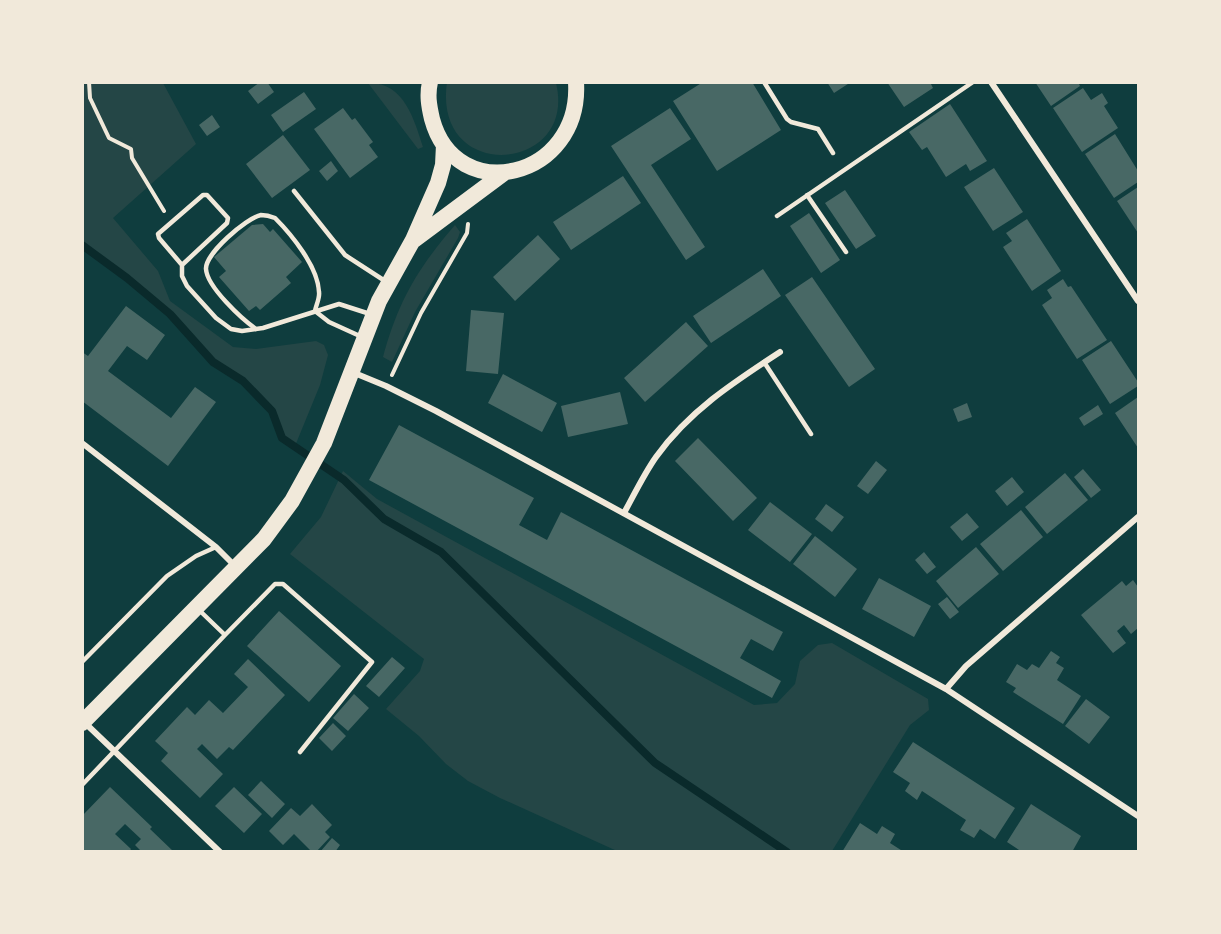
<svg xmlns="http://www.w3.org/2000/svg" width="1221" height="934" viewBox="0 0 1221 934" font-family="'Source Sans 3',sans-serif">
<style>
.green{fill:#244646}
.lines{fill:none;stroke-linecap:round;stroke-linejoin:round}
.stream{stroke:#0a2a2b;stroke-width:8}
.building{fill:#486865}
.path{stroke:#f1e9da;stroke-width:4}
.service{stroke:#f1e9da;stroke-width:4.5}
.minor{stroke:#f1e9da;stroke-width:6}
.trunk{stroke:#f1e9da;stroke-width:16}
</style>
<rect width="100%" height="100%" fill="#0f3d3e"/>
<path class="green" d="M447,82L556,83C578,173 432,185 447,82Z
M82,83H163L196,144L113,218L158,271L170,301L233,347L256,349L316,341L324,345L328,355L320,385L295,446L282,436L275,411L244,380L214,361L171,314L128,277L83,243Z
M368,83C404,82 414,119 423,147L418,149Z
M455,225L460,232L458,238L415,312L392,362L383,357C398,302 417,269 455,225Z
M343,471L377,499L754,705L777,703L795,684L800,661L818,645L832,643L928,699L929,710L910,725L832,851H617L500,798L468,781L446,764L419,736L386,709L420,671L424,659L290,554L321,517Z"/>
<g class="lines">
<path class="stream" d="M82,245L127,278L170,314L213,362L243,381L272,411L282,438L344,480L384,519L441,552L655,763L787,852"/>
</g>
<path class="building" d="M260,82H267L274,92L258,104L248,91Z
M703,82H752L781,130L717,171L673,101Z
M827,82H851L834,93Z
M887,82H930L933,88L904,107Z
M1035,82H1078L1080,86L1051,106Z
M1083,88L1091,100L1102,93L1108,103L1104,106L1118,128L1082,152L1053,108Z
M304,92L316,109L283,132L271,115Z
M950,104L987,161L970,171L966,164L946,177L927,147L922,150L909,132Z
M343,108L352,120L355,118L373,142L369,145L378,157L350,178L314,129Z
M670,108L691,139L651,165L705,247L686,260L611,146Z
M212,115L220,127L207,136L199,125Z
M1115,134L1138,171V182L1114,198L1085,154Z
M283,135L310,170L272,198L246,164Z
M331,161L338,171L327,181L319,171Z
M994,168L1023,212L993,231L964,187Z
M623,176L641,203L571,250L553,222Z
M1138,187V233L1117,201Z
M845,190L876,236L856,249L825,203Z
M809,213L840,260L821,273L790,226Z
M1027,219L1061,271L1032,291L1003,247L1012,241L1006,233Z
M263,224L270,232L273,229L302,262L286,277L291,283L260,310L256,306L249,311L219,277L226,271L214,257L252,225Z
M538,235L560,259L515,301L493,277Z
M763,269L781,296L711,343L693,316Z
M812,277L875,369L849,387L785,295Z
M1063,279L1068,287L1071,286L1107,340L1077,359L1042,305L1052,298L1047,290Z
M126,306L165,335L147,360L127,346L108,371L171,418L195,387L216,402L168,466L82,401V352L88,356Z
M471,310L504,313L498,374L466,371Z
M686,322L708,346L645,402L624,378Z
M1111,341L1138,382V386L1110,404L1082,360Z
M503,374L557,403L542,432L488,403Z
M620,392L628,424L568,437L561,406Z
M1138,397V448L1115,413Z
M967,403L972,417L958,422L953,409Z
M1098,405L1103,414L1084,426L1079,418Z
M399,425L534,498L519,525L547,540L561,512L783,632L773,651L751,639L740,658L781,681L772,698L369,480Z
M698,438L757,498L733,521L675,461Z
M876,461L887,470L868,494L857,486Z
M1083,469L1101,490L1091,498L1074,477Z
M1065,473L1088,500L1047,534L1025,507Z
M1012,477L1024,492L1007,506L995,491Z
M770,502L812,534L790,562L748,530Z
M826,504L844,517L832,532L815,519Z
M1021,510L1043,537L1003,571L980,544Z
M967,513L979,527L962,541L950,527Z
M815,536L857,569L835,597L793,564Z
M976,547L999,574L958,608L936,581Z
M924,552L936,567L927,574L915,560Z
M879,578L931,606L914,637L862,609Z
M1133,580L1138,587V628L1131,634L1124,625L1117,631L1126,643L1113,653L1081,615L1122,581L1126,586Z
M947,597L959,612L950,619L938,604Z
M279,611L341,666L309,702L247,646Z
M1051,651L1060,657L1056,663L1064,668L1057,680L1081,696L1063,724L1013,692L1016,688L1006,682L1017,664L1027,670L1032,664L1039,668Z
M392,657L405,668L379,697L366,686Z
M248,659L285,695L233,750L229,747L217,759L202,744L197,749L223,774L200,798L161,761L168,753L155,741L187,707L195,715L209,700L223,713L248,687L234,674Z
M354,694L369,708L348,731L333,718Z
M1086,699L1110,717L1089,744L1065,726Z
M333,723L346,736L332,751L319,738Z
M913,742L1015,808L995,839L980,829L974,838L960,830L966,820L922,791L917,800L905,791L910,783L893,772Z
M261,781L285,804L272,818L248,795Z
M110,787L152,827L150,829L174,852H142L135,845L141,839L125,824L115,834L131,849L129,852H82V816Z
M234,787L262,814L244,833L215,806Z
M312,804L332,825L325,832L330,837L316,852H312L294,834L283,845L269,831L291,808L300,816Z
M1031,804L1081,836L1072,852H1022L1007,842Z
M860,823L877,834L882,826L895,834L890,843L904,852H842Z
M332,838L340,845L335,852H320Z"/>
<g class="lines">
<path class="path" d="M89,82L90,98L109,138L131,149L132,158L164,211
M392,375L421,313L467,233L468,224"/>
<path class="service" d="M764,82L787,119L791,122L818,129L833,153
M294,191L345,255L385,281
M807,195L846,252
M777,216L973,82
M182,265L227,223L228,218L207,195H203L158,234L159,238L182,265V276L187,286L216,318L231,329L242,331L263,328L339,304L370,314
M315,311L329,322L362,337
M256,329C242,319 207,287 206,269C205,254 246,218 261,215C266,215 270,216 275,218C292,235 318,267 319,292C320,298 316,305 315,311
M764,362L811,434
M225,635L275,584H283L372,662L300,752
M82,662L167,576L196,556L216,547
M82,785L225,635L199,610"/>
<path class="minor" d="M991,82L1138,301
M352,372L386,386L436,411L946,689L1138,816
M82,443L216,547L234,565
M624,513C634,495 644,474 656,457C689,411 734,382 780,352
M946,689L966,666L1138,517
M84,722L220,852"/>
<path class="trunk" d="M430,82C427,95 429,106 432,119C456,208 582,179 576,82
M414,240L504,173
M82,723L264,539L292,501L324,443L379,301L413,240L438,183L443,165L444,145"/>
</g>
<rect width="1221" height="934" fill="none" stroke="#f1e9da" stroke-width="168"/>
</svg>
